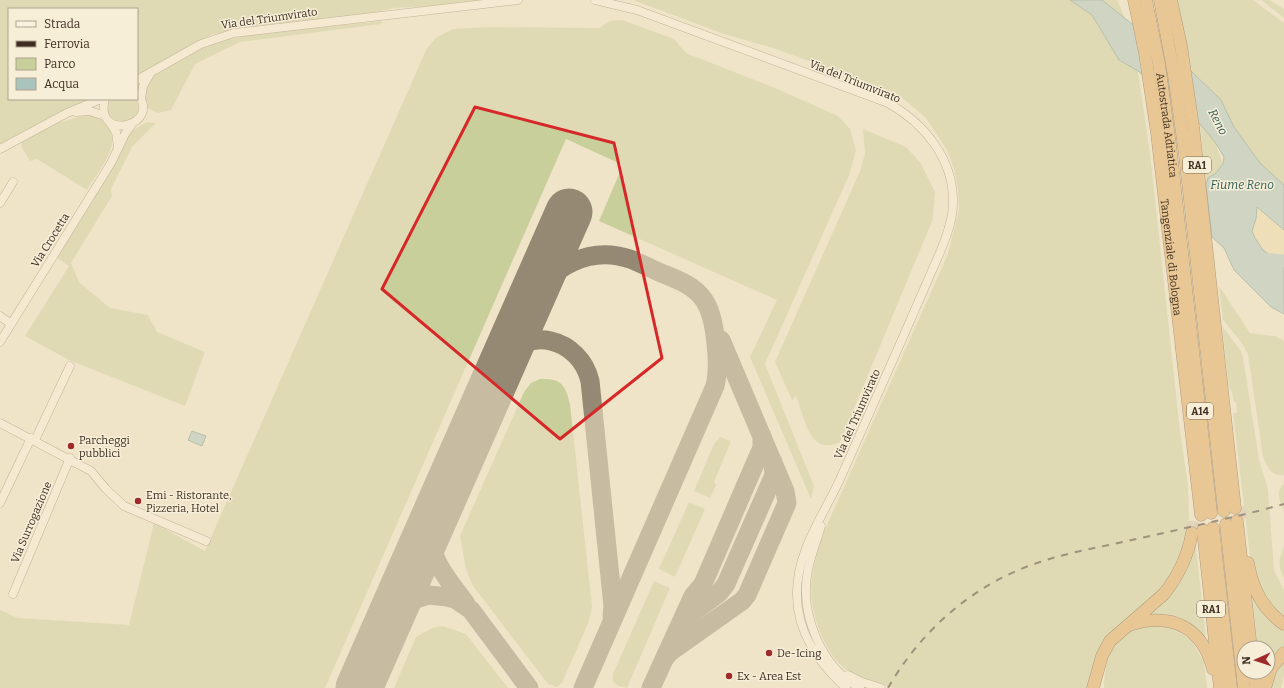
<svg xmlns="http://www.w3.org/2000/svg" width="1284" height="688" viewBox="0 0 1284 688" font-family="Bitter,serif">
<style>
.green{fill:#c9cf9b}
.sand{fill:#ecd9a5}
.water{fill:#a9c4bc;stroke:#6f938a}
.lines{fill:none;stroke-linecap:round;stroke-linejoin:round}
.river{stroke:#a9c4bc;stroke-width:13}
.taxiway{stroke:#968974;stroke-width:19}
.runway{stroke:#968974;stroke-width:47}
.highway-tunnel{stroke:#ccc0a6;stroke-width:12;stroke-dasharray:12 6;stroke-linecap:butt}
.minor-casing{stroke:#8d765c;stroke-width:9}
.highway-casing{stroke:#5b4430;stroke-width:13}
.minor{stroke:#faf1dc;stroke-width:8}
.highway{stroke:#e0a458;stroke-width:12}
.rail{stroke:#3d2e20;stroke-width:2;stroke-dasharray:7 7;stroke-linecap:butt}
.marked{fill:none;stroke:#d62828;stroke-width:3;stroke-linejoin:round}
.poi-dot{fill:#9e2a2b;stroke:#f7eed8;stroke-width:1.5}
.labels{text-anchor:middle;stroke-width:3;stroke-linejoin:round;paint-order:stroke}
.shield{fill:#f7eed8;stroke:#756857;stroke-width:1}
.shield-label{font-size:10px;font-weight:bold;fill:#3d2e20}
.street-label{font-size:11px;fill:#3d2e20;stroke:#f7eed8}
.poi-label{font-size:11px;fill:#3d2e20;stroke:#f7eed8;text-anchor:start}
.water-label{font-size:12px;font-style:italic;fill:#2f5d5a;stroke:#f7eed8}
</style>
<rect width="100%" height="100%" fill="#f0e4c8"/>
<path class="green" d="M0,0H484L435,6L393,8L373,13L248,27L213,34L137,75V9H9V99H88L0,150Z
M633,0H1070L1092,15L1119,60L1138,71L1150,153L1180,431L1188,485L1189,518L1185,551L1164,589L1119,626L1089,688H894C880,684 864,681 851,673C823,656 807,607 812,576C814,562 819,548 823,534L948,254L959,209L958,189L954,169L947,150L926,118L899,95L842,73L773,48L724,34Z
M1102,0H1117L1126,20Z
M1177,0H1253L1284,23V185L1260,163L1234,127L1221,100L1191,71Z
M1261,0H1269L1284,9V18Z
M622,20L674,39L686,53L775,88L838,116L850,129L856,150L850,173L765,364L814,486L811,499L750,357L777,300L599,221L623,165L566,139L325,688H0V610L18,618L129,625L154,523L205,551L427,48L437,37L453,29L489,27L599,28L610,21Z
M382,21L381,24L240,42L195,64L171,110L158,113L147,108L144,95L152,77L194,52L223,40L257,34Z
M110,99H136C150,130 95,128 110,99Z
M85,115C94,114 101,118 106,124C124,144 98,171 87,190L37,159L30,161L21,146L23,140L57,123Z
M147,122L156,123L132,147L111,189L112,196L71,263L79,282L110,308L148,315L157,332L205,352L185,406L69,360L25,336L69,266L57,258L59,254L128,133Z
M1200,124L1215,142L1223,164L1206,185Z
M863,129L906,147L920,162L935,192L933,219L840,442C809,457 805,418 796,396L792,400L775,362L861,169L865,153Z
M1219,286L1250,333L1275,336L1284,341V475C1270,476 1268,468 1263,457L1248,354L1241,342L1223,320Z
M1222,326L1241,351L1243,357L1259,460L1268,489L1274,570L1284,590V618C1264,598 1256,585 1250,557L1233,413H1237L1236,402H1234L1232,393L1229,388Z
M540,379C561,378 565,384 570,404L592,606L589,621L562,683L557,687L548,684L473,586L466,569L460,536L524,392L531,383Z
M720,437L731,441L714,482L716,485L710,498L694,491L714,444Z
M1284,484V512C1281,503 1274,491 1284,484Z
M689,502L705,509L675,577L659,569Z
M1195,538L1206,639L1186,622L1141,617L1173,590Z
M1284,545V578C1276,563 1280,559 1284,545Z
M654,581L670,588L627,688L618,686L613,681V674Z
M1252,593L1284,629V648L1274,655L1268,663V648H1258Z
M443,626L466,634L508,688H394L416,637L432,628Z
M1170,626L1191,640L1204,662L1207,688H1104C1105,661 1110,638 1138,627C1147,624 1161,626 1170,626Z
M1284,658V676L1281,688H1269L1271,676Z"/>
<path class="sand" d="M1257,207L1284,230V266L1279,261L1263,250L1255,238L1252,231L1256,219Z"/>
<path class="water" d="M1070,0H1102L1191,71L1221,100L1234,127L1260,163L1284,185V230L1257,207L1256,219L1252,231L1255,238L1263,250L1279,261L1284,266V314L1271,307L1234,270L1224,248L1212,237L1206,185L1208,178L1216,173L1223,164L1224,157L1215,142L1200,124L1138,71L1119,60L1092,15Z
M192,431L206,436L202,446L188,440Z"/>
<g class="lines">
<path class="river" d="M1262,259L1284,261"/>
<path class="taxiway" d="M530,299C553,267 589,245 630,259C640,263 650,268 661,273C676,279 694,285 704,300C716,317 720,366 715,386L583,688
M502,364C525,323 580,338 590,381L613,606L612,616
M434,518C423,555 446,576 466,604
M683,620L719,593L726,584L774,475L773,462
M387,625L393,615L413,600L429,595L447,597L455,599L471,610L529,688
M665,658L670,652L742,601L747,595L787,503L785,491L721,340
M651,688L693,596L703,584L757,459L762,448V436"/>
<path class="runway" d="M359,688L569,212"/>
<path class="highway-tunnel" d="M1240,507L1242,520
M1192,533L1193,518"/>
<defs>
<path id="minor" d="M595,0L637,10L888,103C924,123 954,159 953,203C953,219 947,235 941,250C908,326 875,401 841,477C824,515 796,551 797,595C797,632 819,664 846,688
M137,80L201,44L234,33L518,0
M105,99C93,143 164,126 137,93
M141,99L143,86L150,74
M76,112L90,111L105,116
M110,123L116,132L118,147
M0,149L67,113L101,99
M0,203L13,182
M0,316L11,324
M0,342L111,163L125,134L132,124
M0,423L91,471L106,489L124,506L206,541
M35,440L70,366
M0,503L31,438
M821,526C817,540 811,555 808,570C799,613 821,667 860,688
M13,594L70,458
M848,675L862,682L881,688"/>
<g id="highway">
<path id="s1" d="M1134,0L1145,53L1157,133L1201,515"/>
<path id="s2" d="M1146,0L1159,64L1170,144L1211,513"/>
<path d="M1160,0L1174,75L1185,155L1224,511"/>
<path d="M1171,0L1181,46L1193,126L1235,508"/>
<path d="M1237,521L1251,648"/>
<path d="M1226,524L1244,688"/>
<path d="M1213,528L1231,688"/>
<path d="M1203,530L1220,688"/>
<path d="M1248,563C1252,587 1263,610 1284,624"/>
<path d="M1129,625C1170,612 1202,626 1213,669"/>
<path d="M1254,672L1256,688"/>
<path d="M1093,688L1102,656L1110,641L1164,594C1179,575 1188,556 1192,533"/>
<path d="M1265,688L1271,668L1284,653"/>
</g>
</defs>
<use href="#minor" class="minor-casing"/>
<use href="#highway" class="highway-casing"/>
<use href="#minor" class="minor"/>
<use href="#highway" class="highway"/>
<path class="rail" d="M888,688C922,629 975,583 1040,562C1067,553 1095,548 1123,542C1168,532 1213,522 1258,511L1284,504"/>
</g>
<path d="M0 0H1284V688H0ZM475,107L614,143L662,358L560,439L382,289Z" fill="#f0e4c8" fill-opacity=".55" fill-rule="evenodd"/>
<path class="marked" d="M475,107L614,143L662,358L560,439L382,289Z"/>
<g class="poi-dot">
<circle cx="71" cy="446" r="4"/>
<circle cx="138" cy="501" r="4"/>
<circle cx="769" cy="653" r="4"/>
<circle cx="729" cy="676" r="4"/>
</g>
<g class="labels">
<g class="shield">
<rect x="1183" y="157" width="28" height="16" rx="3"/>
<rect x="1187" y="403" width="26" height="16" rx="3"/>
<rect x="1197" y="601" width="28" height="16" rx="3"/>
</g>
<g class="shield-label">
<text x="1197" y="169">RA1</text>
<text x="1200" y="415">A14</text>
<text x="1211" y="613">RA1</text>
</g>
<g class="street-label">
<text transform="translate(269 18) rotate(-8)" y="4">Via del Triumvirato</text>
<text transform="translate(855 81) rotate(22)" y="4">Via del Triumvirato</text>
<text dy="4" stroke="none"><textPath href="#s2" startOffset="127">Autostrada Adriatica</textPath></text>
<text transform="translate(50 240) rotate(-58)" y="4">Via Crocetta</text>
<text dy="4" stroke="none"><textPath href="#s1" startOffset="260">Tangenziale di Bologna</textPath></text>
<text transform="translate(857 414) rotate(-66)" y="4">Via del Triumvirato</text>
<text transform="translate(31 522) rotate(-67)" y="4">Via Surrogazione</text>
</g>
<g class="poi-label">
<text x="79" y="444">Parcheggi<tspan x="79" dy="13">pubblici</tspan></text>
<text x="146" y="499">Emi - Ristorante,<tspan x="146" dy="13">Pizzeria, Hotel</tspan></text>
<text x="777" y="657">De-Icing</text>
<text x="737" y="680">Ex - Area Est</text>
</g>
<g class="water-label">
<text transform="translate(1218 122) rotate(62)" y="4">Reno</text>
<text x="1242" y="189">Fiume Reno</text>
</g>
</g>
<rect x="8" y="8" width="130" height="92" fill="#f7eed8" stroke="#ada18e"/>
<rect x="16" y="21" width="20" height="6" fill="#faf1dc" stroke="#ada18e"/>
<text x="44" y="28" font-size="12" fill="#3d2e20">Strada</text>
<rect x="16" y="41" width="20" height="6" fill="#3d2e20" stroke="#ada18e"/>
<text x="44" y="48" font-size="12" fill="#3d2e20">Ferrovia</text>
<rect x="16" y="58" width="20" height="12" fill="#c9cf9b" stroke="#ada18e"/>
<text x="44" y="68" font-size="12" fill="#3d2e20">Parco</text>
<rect x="16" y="78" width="20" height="12" fill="#a9c4bc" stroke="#ada18e"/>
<text x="44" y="88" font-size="12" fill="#3d2e20">Acqua</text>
<g transform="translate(1256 660) rotate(267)"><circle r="19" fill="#f7eed8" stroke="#ada18e"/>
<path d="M0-3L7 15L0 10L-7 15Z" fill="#9e2a2b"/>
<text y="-6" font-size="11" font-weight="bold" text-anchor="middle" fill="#3d2e20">N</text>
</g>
</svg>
